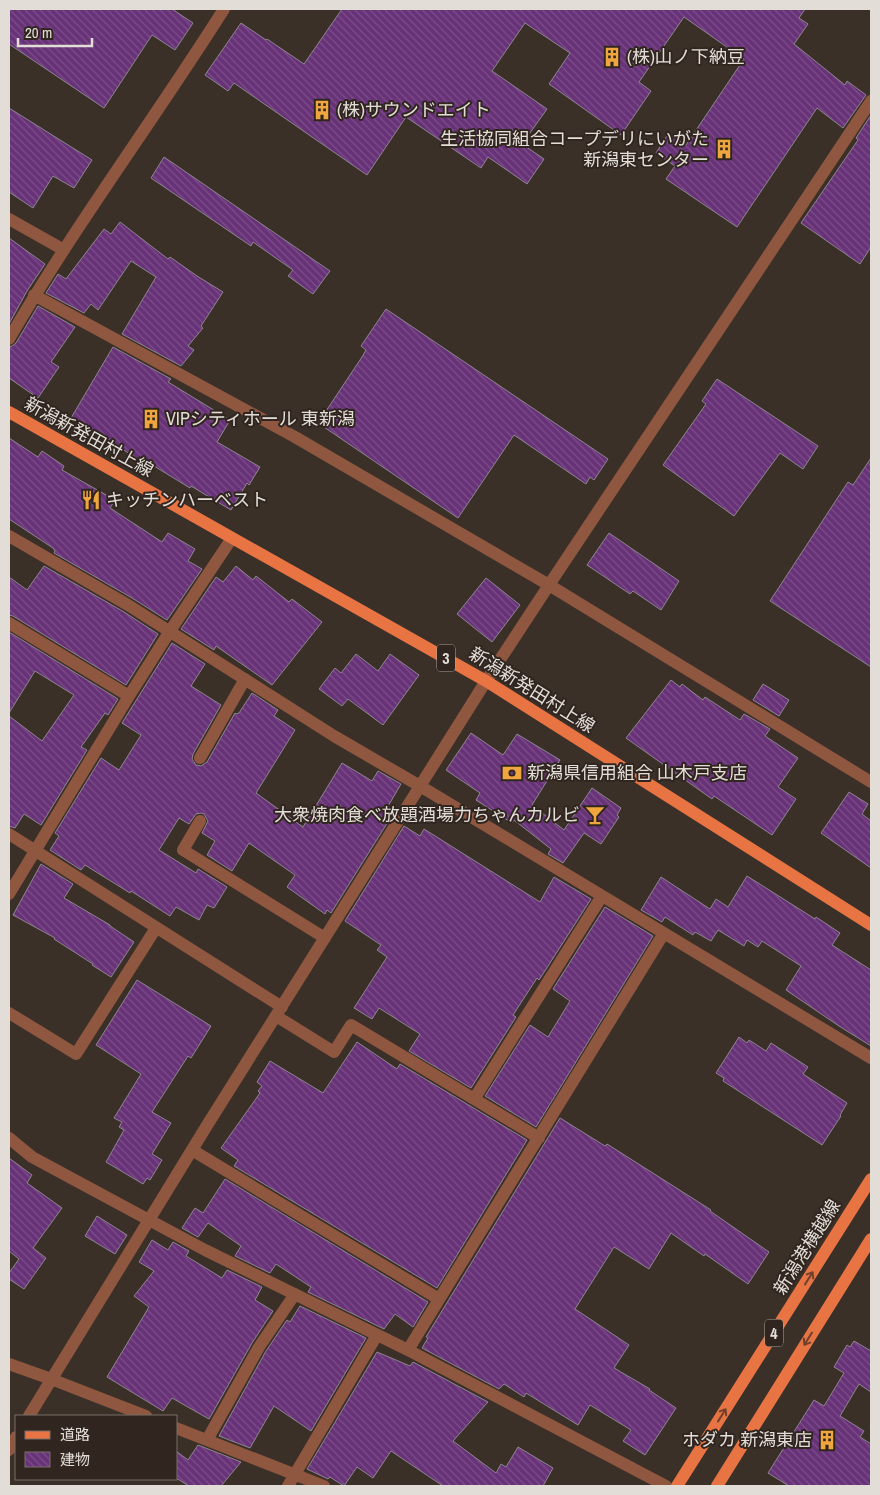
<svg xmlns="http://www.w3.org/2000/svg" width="880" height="1495" viewBox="0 0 880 1495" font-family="'Archivo Narrow','Noto Sans JP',sans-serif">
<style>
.building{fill:url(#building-back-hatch);stroke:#8e8591}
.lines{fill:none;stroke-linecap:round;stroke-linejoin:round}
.street{stroke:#8f5640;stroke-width:12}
.primary{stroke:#e87444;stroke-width:12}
.oneway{stroke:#70412c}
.labels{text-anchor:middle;stroke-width:4;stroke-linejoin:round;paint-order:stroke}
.shield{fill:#30261f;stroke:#ada6a0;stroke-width:1}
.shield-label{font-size:16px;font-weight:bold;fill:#e3ddd8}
.poi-label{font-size:18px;fill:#e3ddd8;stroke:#30261f;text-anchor:start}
.street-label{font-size:18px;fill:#e3ddd8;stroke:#30261f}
</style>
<defs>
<pattern id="building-back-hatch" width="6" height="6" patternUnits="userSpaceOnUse" patternTransform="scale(1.25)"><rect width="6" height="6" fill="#673277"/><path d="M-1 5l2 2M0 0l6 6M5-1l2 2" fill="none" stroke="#7d4f8a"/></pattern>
</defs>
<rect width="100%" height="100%" fill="#3a3028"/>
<path class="building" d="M9,9H172L193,23L175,50L152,35L104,108L9,44Z
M342,9H805L799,18L808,24L794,44L845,85L847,81L866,95L843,128L817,108L737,227L666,179L675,166L656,153L668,134L686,145L744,59L684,17L639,82L651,91L621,135L549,84L570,53L525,23L492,71L547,109L522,144L544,159L527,184L488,157L481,168L406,117L367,175L234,83L228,91L205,75L241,23L266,40L267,39L304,64Z
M9,108L92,160L74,188L53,176L33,208L9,192Z
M871,115V247L860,264L801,223L858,140L856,138Z
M164,157L330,271L313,294L288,276L293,270L253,242L251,246L151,178Z
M120,222L168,259L170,257L197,276L223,292L201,326L203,328L188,346L194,350L181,366L122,334L156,277L131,261L98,310L91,304L84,313L46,293L58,274L66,279L104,229L111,234Z
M9,238L45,264L27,291L9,324Z
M38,306L75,327L51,362L59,367L38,398L9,378V347L12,346L16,343Z
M386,309L608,459L594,480L590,477L586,484L514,435L458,518L318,423L362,357L366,350L361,346Z
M113,347L171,379L168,382L230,420L217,442L260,467L249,485L247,483L231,510L191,486L190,488L141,458L140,460L71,418Z
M717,379L818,446L803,469L780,453L734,516L663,465L706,404L702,401Z
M9,438L38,457L42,451L64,466L62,470L115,500L110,508L162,542L168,533L195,549L188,561L202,569L167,620L132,598L54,553L55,551L53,548L9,519Z
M871,458V667L770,601L848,482L853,485Z
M609,533L679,581L661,610L633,591L630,594L587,565Z
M44,566L124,612L158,634L126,685L13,616L9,615V577L27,590Z
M236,566L253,580L256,576L289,602L292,599L322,622L272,685L216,646L214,650L181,629L216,577L223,582Z
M486,578L520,605L492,642L457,614Z
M9,632L118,699L108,715L105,713L81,747L87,750L41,825L24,814L15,828L9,826V716L42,741L74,695L35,671L9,713Z
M172,643L205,664L191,686L221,705L193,754L192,759L196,765L201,766L207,762L235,713L236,714L239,713L252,693L278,710L274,716L295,730L256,793L303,827L342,763L372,781L378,771L401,784L384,813L391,817L331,913L327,910L325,914L287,887L295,875L249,843L232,871L207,855L215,841L202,833L208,821L204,814L201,813L196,814L189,824L179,818L159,850L196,873L198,869L227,887L214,908L207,905L199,920L176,907L170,916L131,891L130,893L85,865L81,870L50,850L59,836L55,833L101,758L119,770L141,735L122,723Z
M356,654L378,671L390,654L419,675L383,725L348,699L342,706L319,689L335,668L341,673Z
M671,680L680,687L682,684L703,700L705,697L740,720L744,714L770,729L765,736L798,758L778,787L796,799L772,835L714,796L712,799L626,738Z
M763,684L789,700L779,716L753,700Z
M471,733L503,755L517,734L560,760L532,805L564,830L592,788L621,808L617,815L619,817L601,844L584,833L563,863L548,854L551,849L514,820L512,823L476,800L480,793L446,770Z
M849,792L868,804L862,814L871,821V868L821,833Z
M404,826L420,836L424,829L540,902L554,877L591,899L539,980L537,978L513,1015L516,1017L471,1088L409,1051L420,1034L379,1008L372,1019L354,1008L387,957L377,950L381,945L345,921Z
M41,864L73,884L64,898L110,925V926L134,942L111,977L92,965L93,964L54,939L55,938L13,915Z
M747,876L815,919L816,917L840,933L832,945L871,970V1046L839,1026L786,990L801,966L762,941L758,947L747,940L744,946L718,930L711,941L695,932L693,935L665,917L662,922L641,910L661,877L710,909L716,899L728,907Z
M605,907L653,936L536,1127L485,1096L530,1025L548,1037L570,1001L553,989Z
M137,980L211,1026L191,1058L188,1056L152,1112L171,1123L152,1154L162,1160L150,1180L147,1178L143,1184L106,1162L124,1130L119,1127L122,1122L114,1118L141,1074L96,1045Z
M739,1037L747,1043L749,1040L766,1051L771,1043L808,1067L803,1074L847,1103L840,1115L841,1116L822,1145L723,1081L724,1078L716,1073Z
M357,1042L397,1069L400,1064L527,1140L437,1288L234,1166L238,1160L221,1148L260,1093L258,1091L262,1086L257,1082L270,1061L323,1093Z
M560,1118L605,1146L607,1144L711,1210L710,1211L769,1252L748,1284L705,1254L704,1256L671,1233L649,1269L614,1247L575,1309L629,1345L614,1368L650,1389L649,1390L676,1408L645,1455L623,1441L631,1430L590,1405L578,1425L526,1393L524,1397L504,1384L499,1389L422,1348L428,1338L426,1337Z
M9,1158L32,1175L27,1183L62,1208L33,1248L46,1258L24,1289L9,1279V1273L19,1259L9,1251Z
M225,1179L428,1302L413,1327L395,1314L384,1329L308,1292L311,1287L276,1264L270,1273L235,1256L241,1246L208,1223L198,1237L182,1228L195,1208L203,1213Z
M97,1216L127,1235L115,1254L85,1236Z
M152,1240L168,1250L173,1242L189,1251L186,1256L222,1278L227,1270L262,1287L255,1300L273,1311L252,1343L209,1419L172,1398L163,1411L107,1377L149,1307L134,1296L154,1271L139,1262Z
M300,1306L366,1338L311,1431L274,1406L250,1448L219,1436L266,1351L287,1320L290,1322Z
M854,1341L871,1351V1392L859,1384L840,1416L864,1431L860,1437L871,1444V1486H789L768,1473L814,1400L824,1406L844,1373L834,1367L847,1345L850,1347Z
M377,1352L410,1366L413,1362L488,1402L453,1441L496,1473L501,1464L506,1467L518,1447L553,1468L543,1486H443L391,1451L373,1478L357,1467L344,1486L330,1477L328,1479L307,1469Z
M198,1445L241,1462L221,1486H189L176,1478V1451L188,1460Z"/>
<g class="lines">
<path class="street" d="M9,219L64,250
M34,295L295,437L549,585L871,782
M9,339C75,225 154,120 224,9
M9,536L128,605L334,736L420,786L871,1058
M9,623L129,696
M200,758L245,679
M200,821L183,850L325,938
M9,834L282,1007
M9,894L129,696L170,631L232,538
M9,1013L76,1054L156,928
M276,1016L334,1052L351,1025L539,1138
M474,1099L602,896
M9,1138L32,1157L149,1220L205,1250L408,1350L666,1486
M192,1150L439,1299
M408,1350L664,933
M9,1364L51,1379L146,1416
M29,1416L206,1127L486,681L549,585L871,101
M176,1428L324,1486
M207,1440L259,1347L295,1294
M9,1450L16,1437
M288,1486L377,1335"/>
<path class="primary" d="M9,412L486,681L871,925
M677,1486L871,1179
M717,1486L871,1239"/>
</g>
<defs><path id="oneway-shaft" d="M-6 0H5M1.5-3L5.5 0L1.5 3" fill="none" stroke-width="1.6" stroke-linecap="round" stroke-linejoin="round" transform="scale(1.25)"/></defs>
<g class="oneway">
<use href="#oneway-shaft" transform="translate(809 1278) rotate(-58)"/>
<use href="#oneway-shaft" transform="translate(808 1339) rotate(122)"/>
<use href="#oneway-shaft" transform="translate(722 1415) rotate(-58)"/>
</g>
<defs>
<symbol id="building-bare" viewBox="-9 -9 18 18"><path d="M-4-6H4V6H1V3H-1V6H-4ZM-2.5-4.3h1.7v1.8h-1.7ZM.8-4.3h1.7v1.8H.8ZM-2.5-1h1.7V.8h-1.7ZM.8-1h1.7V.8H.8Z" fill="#f0a63e" stroke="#30261f" stroke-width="2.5" paint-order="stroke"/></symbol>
<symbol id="restaurant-bare" viewBox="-9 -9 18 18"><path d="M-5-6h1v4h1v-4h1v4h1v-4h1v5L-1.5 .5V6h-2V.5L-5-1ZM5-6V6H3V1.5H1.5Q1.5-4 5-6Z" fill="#f0a63e" stroke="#30261f" stroke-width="2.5" paint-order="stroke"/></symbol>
<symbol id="bank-bare" viewBox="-9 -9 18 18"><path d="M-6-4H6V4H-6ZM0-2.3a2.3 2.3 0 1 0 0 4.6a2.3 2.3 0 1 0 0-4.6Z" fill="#f0a63e" stroke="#30261f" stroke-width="2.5" paint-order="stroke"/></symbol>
<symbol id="bar-bare" viewBox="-9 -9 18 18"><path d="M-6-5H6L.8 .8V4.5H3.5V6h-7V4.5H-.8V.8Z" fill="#f0a63e" stroke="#30261f" stroke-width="2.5" paint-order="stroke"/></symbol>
</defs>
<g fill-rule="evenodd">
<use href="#building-bare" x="598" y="43" width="28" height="28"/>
<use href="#building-bare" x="308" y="96" width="28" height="28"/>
<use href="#building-bare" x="710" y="135" width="28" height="28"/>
<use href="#building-bare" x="137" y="405" width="28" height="28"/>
<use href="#restaurant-bare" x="77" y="486" width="28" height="28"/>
<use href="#bank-bare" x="498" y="759" width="28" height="28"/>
<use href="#bar-bare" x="581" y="801" width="28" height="28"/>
<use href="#building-bare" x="813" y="1426" width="28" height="28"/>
</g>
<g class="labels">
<g class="shield">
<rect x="437" y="644.5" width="18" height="27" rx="4"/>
<rect x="765" y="1319.5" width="18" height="27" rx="4"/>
</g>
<g class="shield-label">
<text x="446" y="664">3</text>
<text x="774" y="1339">4</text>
</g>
<g class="poi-label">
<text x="627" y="63">(株)山ノ下納豆</text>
<text x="337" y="116">(株)サウンドエイト</text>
<text x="709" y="145" text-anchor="end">生活協同組合コープデリにいがた<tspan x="709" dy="21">新潟東センター</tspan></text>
<text x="166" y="425">VIPシティホール 東新潟</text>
<text x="106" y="506">キッチンハーベスト</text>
<text x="527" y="779">新潟県信用組合 山木戸支店</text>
<text x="580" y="821" text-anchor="end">大衆焼肉食べ放題酒場力ちゃんカルビ</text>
<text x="812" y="1446" text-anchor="end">ホダカ 新潟東店</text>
</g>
<g class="street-label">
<text transform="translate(89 437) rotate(29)" y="6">新潟新発田村上線</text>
<text transform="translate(532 690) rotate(32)" y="6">新潟新発田村上線</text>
<text transform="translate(807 1247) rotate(-58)" y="6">新潟港横越線</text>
</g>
</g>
<rect width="880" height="1495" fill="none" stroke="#e3ddd8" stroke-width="20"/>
<rect x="15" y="1415" width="162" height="65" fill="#30261f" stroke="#786f69"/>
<rect x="25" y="1431" width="25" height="8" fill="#e87444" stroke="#786f69"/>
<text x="60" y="1440" font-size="15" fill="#e3ddd8">道路</text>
<rect x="25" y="1452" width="25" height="15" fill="url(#building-back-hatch)" stroke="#786f69"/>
<text x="60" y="1465" font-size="15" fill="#e3ddd8">建物</text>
<path d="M18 38v8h74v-8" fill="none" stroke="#e3ddd8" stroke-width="2.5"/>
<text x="25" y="38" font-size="15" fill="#e3ddd8" stroke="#30261f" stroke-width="4" paint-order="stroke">20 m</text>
</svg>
